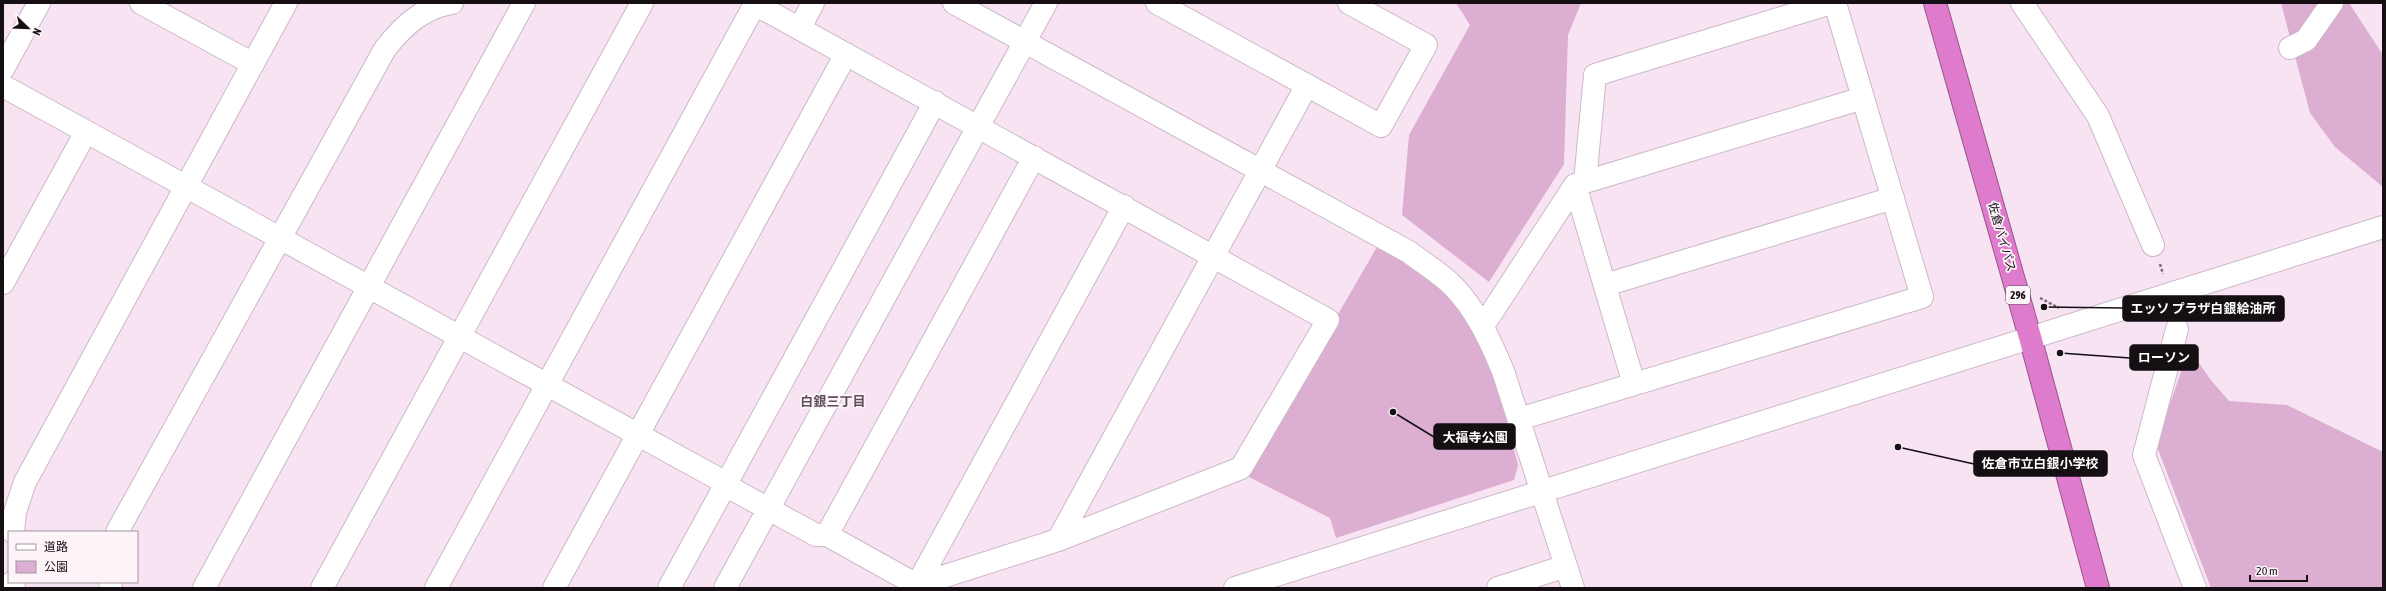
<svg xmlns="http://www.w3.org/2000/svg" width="2386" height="591" viewBox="0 0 2386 591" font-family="'Asap Condensed','Noto Sans JP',sans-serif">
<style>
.green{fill:#dcaed1}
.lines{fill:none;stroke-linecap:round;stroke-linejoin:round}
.minor-casing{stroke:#ccb8c7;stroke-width:24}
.highway-casing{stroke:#98558b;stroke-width:24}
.path{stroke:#7b6e78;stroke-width:2.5;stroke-dasharray:3 2;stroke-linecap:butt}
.minor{stroke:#fff;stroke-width:22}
.highway{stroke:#de7bcc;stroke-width:22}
.labels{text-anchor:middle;stroke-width:3.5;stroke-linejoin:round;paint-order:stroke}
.shield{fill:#fdf4fa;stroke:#5b5358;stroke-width:1}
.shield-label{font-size:11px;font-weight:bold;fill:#150e13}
.street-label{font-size:12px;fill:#150e13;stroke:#fdf4fa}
.neighbourhood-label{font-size:13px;font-weight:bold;fill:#5e4d5a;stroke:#fdf4fa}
.leader{fill:none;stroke:#150e13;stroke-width:1.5}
.callout-dot{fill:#150e13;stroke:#fdf4fa;stroke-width:1.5}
.callout{fill:#150e13;stroke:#150e13;stroke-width:1.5}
.callout-label{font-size:13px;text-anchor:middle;font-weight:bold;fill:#fff}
</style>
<rect width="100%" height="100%" fill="#f7e3f2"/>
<path class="green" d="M1456,3H1581L1568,35L1564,164L1489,282L1402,215L1409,135L1470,25Z
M2281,3H2349L2383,55V187L2335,147L2310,113Z
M1377,247L1410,266L1446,292L1466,315L1497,381L1518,465L1514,480L1336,538L1330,518L1245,475Z
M2189,349L2210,379L2229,401L2287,405L2383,452V588H2211L2156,444Z"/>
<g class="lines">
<defs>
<path id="minor" d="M141,3L253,64
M954,3L1409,252C1423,263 1440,273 1453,286C1477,311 1490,340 1503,371L1573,588
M1157,3L1381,126L1426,45L1349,3
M1835,3L1863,98
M2022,3L2098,116L2153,245
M800,28L813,3
M2290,48L2306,40L2332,3
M3,69L39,3
M3,86L726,483
M1585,182L1595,75L1831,3
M1575,185L1634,384
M3,283L86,132
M1605,285L1893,198
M1483,326L1575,185L1863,98L1922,297L1519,419
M2177,329L2144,455L2195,588
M725,485L816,535H827L917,585L1058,540L1241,468L1328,320L753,3
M13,532L15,512L25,482L286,3
M117,532L385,49C403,26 422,8 452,3
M827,535L1034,157
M1058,540L1307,85
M13,582L14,588
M110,582L111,588
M917,585L1124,206
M204,588L524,3
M322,588L642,3
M436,588L755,4
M554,588L846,54
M669,588L935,102
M725,588L1046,3
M1235,588L2383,227
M1498,588L1566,566"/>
<path id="highway" d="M1935,3L2030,337L2098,588"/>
</defs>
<use href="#minor" class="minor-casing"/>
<use href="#highway" class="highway-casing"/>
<path class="path" d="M2160,264L2163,274
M2040,298L2059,308"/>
<use href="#minor" class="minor"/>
<use href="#highway" class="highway"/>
</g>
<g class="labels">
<rect class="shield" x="2006" y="286" width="24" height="18" rx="3"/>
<g class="shield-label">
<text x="2018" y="299">296</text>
</g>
<g class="street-label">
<text transform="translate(2002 237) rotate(74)" y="4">佐倉バイパス</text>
</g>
<g class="neighbourhood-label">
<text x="833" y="406">白銀三丁目</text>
</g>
</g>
<path class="leader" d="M2044 307L2123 308M2060 353L2130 358M1393 412L1434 437M1898 447L1974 464"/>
<g class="callout-dot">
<circle cx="2044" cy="307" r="4"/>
<circle cx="2060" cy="353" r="4"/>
<circle cx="1393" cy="412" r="4"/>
<circle cx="1898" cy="447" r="4"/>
</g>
<g class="callout">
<rect x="2123" y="296" width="161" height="25" rx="4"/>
<rect x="2130" y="345" width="68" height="25" rx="4"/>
<rect x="1434" y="424" width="81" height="25" rx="4"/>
<rect x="1974" y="451" width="133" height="25" rx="4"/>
</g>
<g class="callout-label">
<text x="2203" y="313">エッソ プラザ白銀給油所</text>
<text x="2164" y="362">ローソン</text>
<text x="1475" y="442">大福寺公園</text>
<text x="2040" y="468">佐倉市立白銀小学校</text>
</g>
<rect width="2386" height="591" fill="none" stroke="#150e13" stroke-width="8"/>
<rect x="8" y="531" width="130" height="52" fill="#fdf4fa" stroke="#a0989e"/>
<rect x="16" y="544" width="20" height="6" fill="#ffffff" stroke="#a0989e"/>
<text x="44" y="551" font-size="12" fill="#150e13">道路</text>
<rect x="16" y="561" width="20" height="12" fill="#dcaed1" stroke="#a0989e"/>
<text x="44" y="571" font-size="12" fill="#150e13">公園</text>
<g transform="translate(28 28) rotate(113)" stroke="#fdf4fa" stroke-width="3" paint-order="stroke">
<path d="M0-3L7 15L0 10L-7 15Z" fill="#150e13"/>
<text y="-6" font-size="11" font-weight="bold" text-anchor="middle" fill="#150e13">N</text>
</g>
<path d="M2250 575v6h57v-6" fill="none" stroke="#150e13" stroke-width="2"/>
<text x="2256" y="575" font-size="12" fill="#150e13" stroke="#fdf4fa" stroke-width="3" paint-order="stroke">20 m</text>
</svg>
